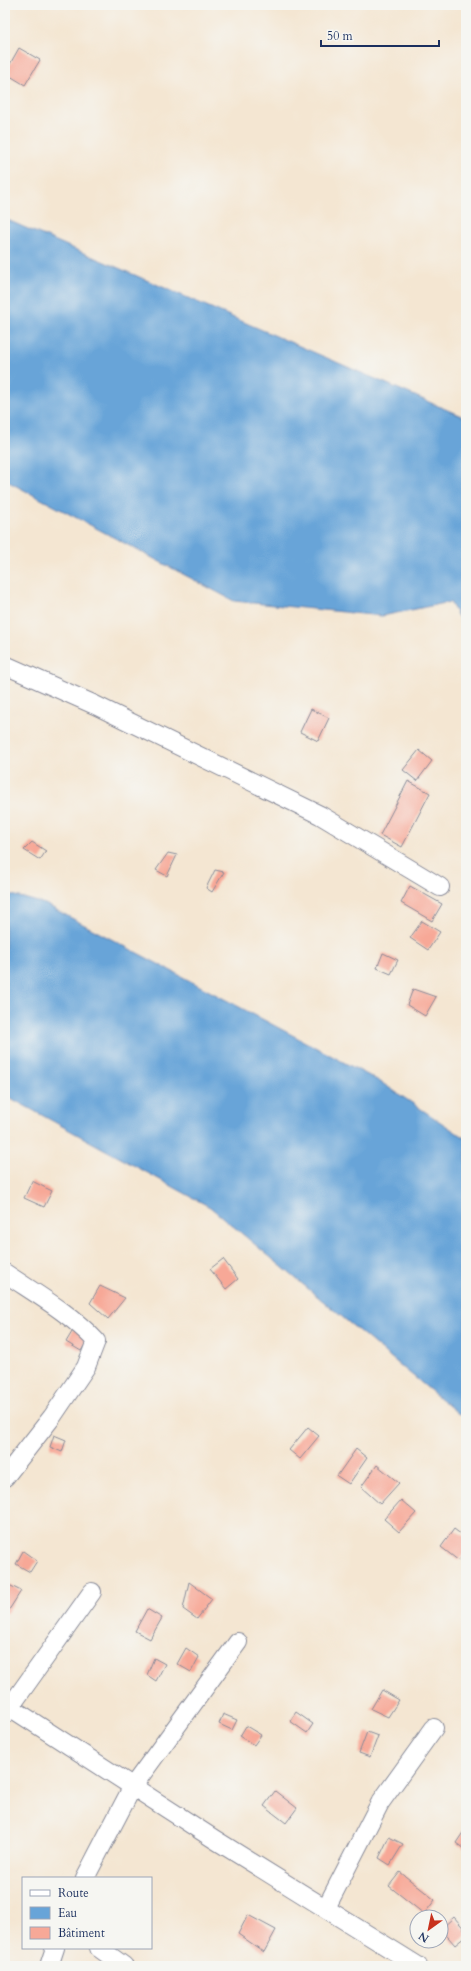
<svg xmlns="http://www.w3.org/2000/svg" width="471" height="1971" viewBox="0 0 471 1971" font-family="Cardo,serif">
<style>
.water{fill:#68a4d8;stroke:#426a9b}
.building{fill:#f7a897}
.lines{fill:none;stroke-linecap:round;stroke-linejoin:round}
.minor-casing{stroke:#888a98;stroke-width:20}
.minor{stroke:#fff;stroke-width:18}
</style>
<rect width="100%" height="100%" fill="#f6f6f2"/>
<filter id="ink" filterUnits="userSpaceOnUse"><feTurbulence type="fractalNoise" baseFrequency=".025" numOctaves="2"/><feDisplacementMap in="SourceGraphic" scale="8" xChannelSelector="R" yChannelSelector="G"/><feConvolveMatrix kernelMatrix="1 2 1 2 8 2 1 2 1" color-interpolation-filters="sRGB"/></filter>
<filter id="wash" filterUnits="userSpaceOnUse"><feTurbulence type="fractalNoise" baseFrequency=".012" numOctaves="4" result="noise"/><feDisplacementMap in="SourceGraphic" scale="16" xChannelSelector="R" yChannelSelector="G"/><feGaussianBlur stdDeviation="0.9" result="paint"/><feColorMatrix in="noise" values="0 0 0 0 0 0 0 0 0 0 0 0 0 0 0 0 0 1.4 0 .05"/><feComposite in="paint" operator="in"/></filter>
<g filter="url(#wash)">
<rect width="100%" height="100%" fill="#f4e6d2"/>
<path class="water" d="M5,219L466,418V631L450,602L382,616L234,601L5,480Z
M5,893L45,904L379,1081L466,1139V1420L210,1207L5,1095Z"/>
<g id="blocks">
<path class="building" d="M19,48L40,60L25,85L5,73Z
M311,709L329,718L318,741L300,732Z
M419,750L432,761L417,781L403,770Z
M408,781L430,793L402,847L380,835Z
M32,842L46,851L40,860L24,850Z
M168,853L177,855L167,876L156,870Z
M215,870L224,872L212,892L206,888Z
M410,886L442,904L432,921L401,903Z
M422,921L440,932L428,950L410,938Z
M383,953L398,960L391,974L377,968Z
M413,989L436,997L425,1016L407,1005Z
M32,1181L52,1191L44,1207L24,1198Z
M223,1259L238,1279L226,1289L210,1269Z
M100,1286L125,1298L108,1319L90,1303Z
M75,1327L90,1336L81,1351L66,1342Z
M308,1427L319,1436L300,1459L289,1450Z
M54,1435L66,1440L62,1452L50,1447Z
M356,1449L367,1458L349,1484L337,1476Z
M377,1465L399,1483L380,1504L361,1487Z
M401,1500L416,1513L399,1532L384,1519Z
M454,1529L466,1538V1552L459,1561L441,1547Z
M23,1551L37,1561L30,1572L16,1564Z
M189,1582L212,1599L197,1619L183,1609Z
M5,1583L21,1591L7,1613L5,1612Z
M147,1609L162,1618L150,1639L135,1631Z
M186,1648L199,1657L191,1672L177,1664Z
M154,1658L165,1664L156,1681L147,1675Z
M382,1690L399,1700L388,1717L371,1709Z
M296,1712L313,1724L307,1733L290,1721Z
M223,1714L237,1720L232,1730L219,1724Z
M246,1726L261,1735L254,1745L240,1736Z
M367,1732L378,1736L370,1757L359,1753Z
M275,1791L297,1808L286,1823L264,1806Z
M466,1828V1846L464,1849L456,1843Z
M389,1837L403,1844L390,1865L379,1858Z
M400,1872L435,1900L424,1914L389,1886Z
M248,1915L276,1930L264,1952L238,1934Z
M454,1917L466,1931V1936L455,1945L441,1929Z"/>
</g>
</g>
<g filter="url(#ink)">
<use href="#blocks" fill-opacity="0" stroke="#888a98" stroke-width="1"/>
<g class="lines">
<defs>
<path id="minor" d="M5,665L95,705L320,815L440,887
M5,1273C36,1294 70,1313 96,1341L86,1367L52,1417L5,1477
M5,1704L214,1839L418,1966
M5,1714L92,1592
M85,1878L133,1786L238,1642
M326,1908L380,1803L434,1728
M99,1948L124,1966
M49,1966L55,1948"/>
</defs>
<use href="#minor" class="minor-casing"/>
<use href="#minor" class="minor"/>
</g>
</g>
<rect width="471" height="1971" fill="none" stroke="#f6f6f2" stroke-width="20"/>
<rect x="22" y="1877" width="130" height="72" fill="#f6f6f2" stroke="#9ea6b7"/>
<rect x="30" y="1890" width="20" height="6" fill="#ffffff" stroke="#9ea6b7"/>
<text x="58" y="1897" font-size="12" fill="#1b2f5e">Route</text>
<rect x="30" y="1907" width="20" height="12" fill="#68a4d8" stroke="#9ea6b7"/>
<text x="58" y="1917" font-size="12" fill="#1b2f5e">Eau</text>
<rect x="30" y="1927" width="20" height="12" fill="#f7a897" stroke="#9ea6b7"/>
<text x="58" y="1937" font-size="12" fill="#1b2f5e">Bâtiment</text>
<g transform="translate(429 1929) rotate(213)"><circle r="19" fill="#f6f6f2" stroke="#9ea6b7"/>
<path d="M0-3L7 15L0 10L-7 15Z" fill="#c8321e"/>
<text y="-6" font-size="11" font-weight="bold" text-anchor="middle" fill="#1b2f5e">N</text>
</g>
<path d="M321 40v6h118v-6" fill="none" stroke="#1b2f5e" stroke-width="2"/>
<text x="327" y="40" font-size="12" fill="#1b2f5e" stroke="#f6f6f2" stroke-width="3" paint-order="stroke">50 m</text>
</svg>
